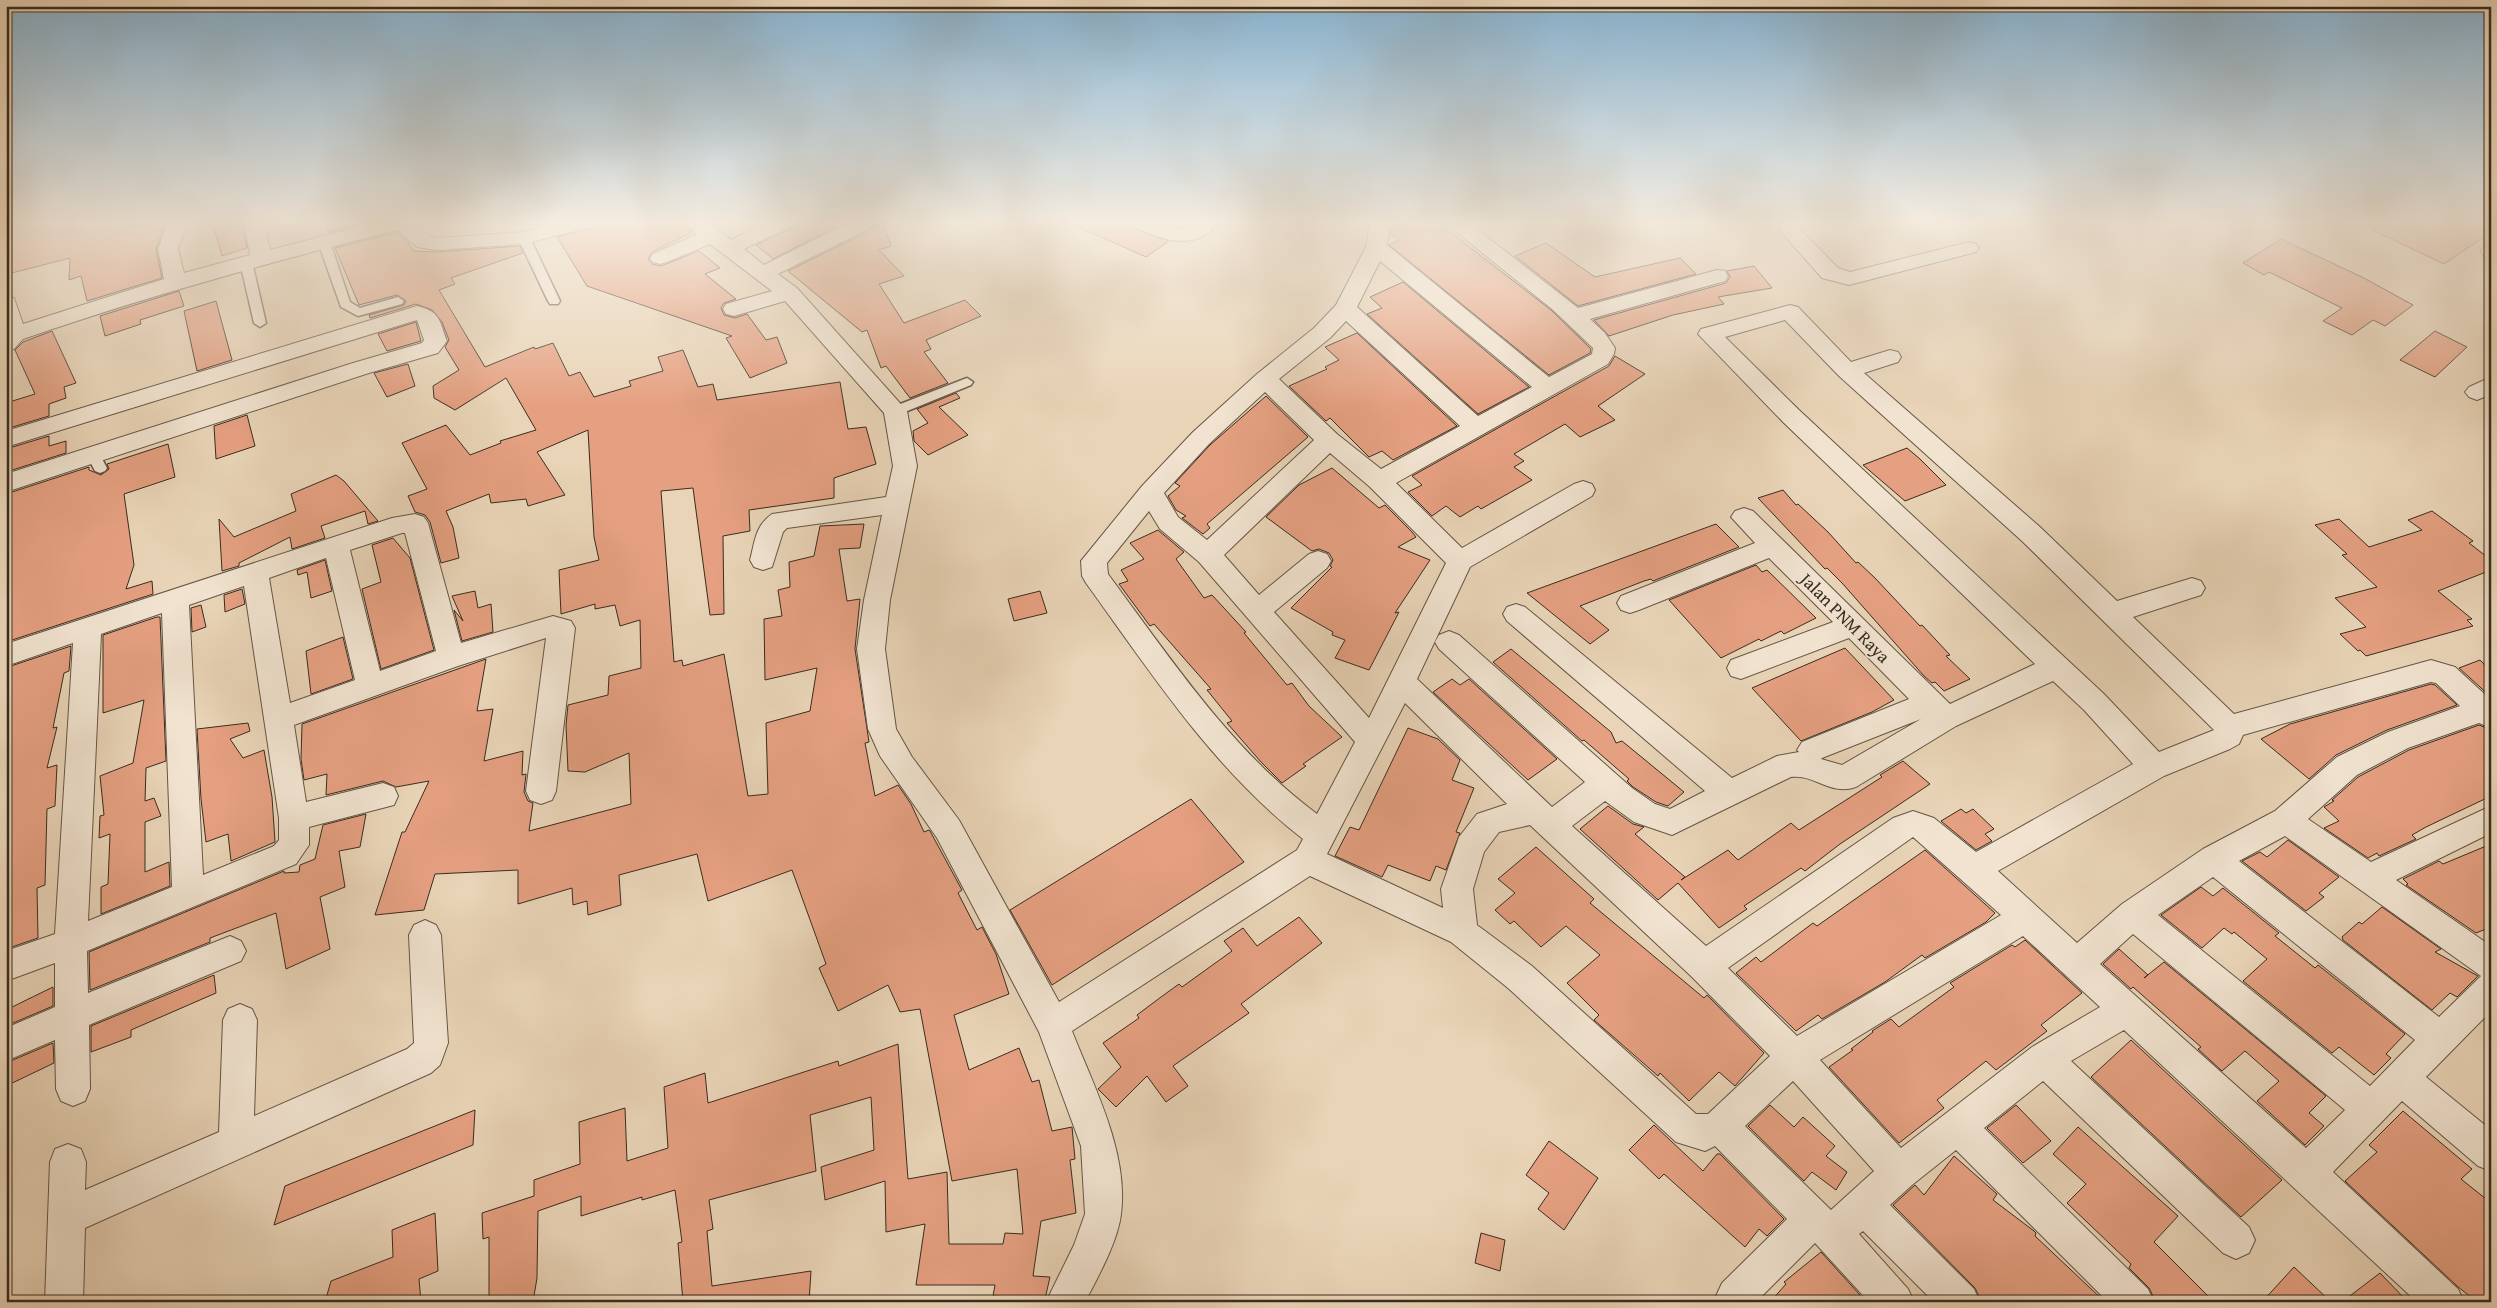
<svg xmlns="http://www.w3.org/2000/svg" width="2497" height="1308" viewBox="0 0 2497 1308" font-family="'Gentium Book Plus',serif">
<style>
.building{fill:#e5a081;stroke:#382c1f}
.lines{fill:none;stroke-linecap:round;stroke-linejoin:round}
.service-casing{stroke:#645645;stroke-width:3}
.minor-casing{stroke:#645645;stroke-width:2}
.service{fill:#f1e3d0;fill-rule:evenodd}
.minor{fill:#f1e3d0;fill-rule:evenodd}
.labels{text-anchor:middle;stroke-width:4;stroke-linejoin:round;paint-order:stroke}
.street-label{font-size:18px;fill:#382c1f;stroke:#f1e3d0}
</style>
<rect width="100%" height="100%" fill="#e9d4b7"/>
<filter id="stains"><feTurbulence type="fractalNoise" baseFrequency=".004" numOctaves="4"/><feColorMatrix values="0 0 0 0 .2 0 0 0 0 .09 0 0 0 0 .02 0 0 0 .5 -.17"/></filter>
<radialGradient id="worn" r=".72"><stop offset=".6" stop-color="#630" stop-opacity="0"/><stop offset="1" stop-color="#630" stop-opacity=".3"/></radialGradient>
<path class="building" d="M7,222H134L135,225L166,222L156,249L162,278L87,301L81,276L69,280L70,258L8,274Z
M212,222H242L247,248L222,256Z
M325,222H369L329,233Z
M599,222H682L692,232L652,252L648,259L652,264L661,266L699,251L720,268L705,274L736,299L724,303L721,308L724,315L735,318L747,314L766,340L777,337L787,363L750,378L726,338L732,336L587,286L557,237L594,228Z
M796,222H845L773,259L756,245L792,228Z
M877,222H882L891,246L879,250L904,276L879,284L904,323L965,300L981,316L926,340L931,349L924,352L948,383L910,398L886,366L881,368L867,330L862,332L788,271L873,229Z
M1067,222H1128L1139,231L1169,241L1146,257Z
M1404,222H1437L1551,310L1591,349L1590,353L1549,375L1389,245L1399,240L1390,234L1391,228Z
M2356,222H2491V232L2444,264Z
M392,233H398L408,242L413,251L437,252L520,246L523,253L451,278L455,284L439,290L485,367L534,347L535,349L553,343L569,376L580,372L594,397L631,386L629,381L663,371L658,357L683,350L698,387L713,384L717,400L840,382L848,429L866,427L876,464L834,478V498L749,510L750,531L723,536L724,614L710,615L693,488L661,491L674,662L682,660L683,666L724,654L748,796L768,794L766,723L810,711L817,668L765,680L764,619L782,616L778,590L790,587L789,562L814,556L820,526L864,524L860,548L839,549L847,601L860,599L855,649L869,742L865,743L875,796L898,785L911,804L924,832L929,830L930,831L962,890L958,893L977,930L982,927L996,954L1009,994L954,1015L969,1070L1019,1048L1032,1082L1039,1080L1052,1131L1072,1127L1075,1159L1070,1160L1076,1213L1041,1221L1033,1276L1050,1277L1045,1299L993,1296L995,1285H916L925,1224L886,1232L885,1181L825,1200L821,1167L874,1150L871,1097L810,1115L816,1171L709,1200L713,1229L707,1231L712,1286L811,1271L809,1302H683L678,1243L682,1242L675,1190L642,1200V1197L581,1216V1196L538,1211L537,1278L533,1302H489V1237L483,1239L482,1213L534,1196V1180L580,1164L579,1122L625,1108L627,1161L668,1148L664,1087L705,1073L708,1103L838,1061L839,1066L898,1044L908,1179L947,1172L949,1244H1003L1005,1233L1023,1234L1017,1169L952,1181L920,1009L900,1012L888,985L838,1011L819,968L826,964L792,870L708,901L697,854L619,875L621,905L588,915L587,901L573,905L572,888L518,904V870L435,874L424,910L375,915L402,832H405L429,781L396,787L383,781L326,795L327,774L304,780L301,759L302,724L486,659L477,711L493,709L484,761L523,751L522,775L526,774L524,792L528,801L533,803L529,831L631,804L629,753L585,772L568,771L566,725L568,705L608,695L609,676L641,668L640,620L620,626L615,605L595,609V604L561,614L559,570L599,560L594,537L588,430L537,452L565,495L528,506L526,499L491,503L489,494L446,511L453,527L459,558L441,563L430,522L425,515L415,512L408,496L427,489L402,443L446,425L470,455L501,443L500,441L536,430L506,378L455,410L434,398L433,386L459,370L445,347L449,340L442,322L432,310L416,304L370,318L369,315L404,305L406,301L397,295L359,305L335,248Z
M2281,239L2362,277L2413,305L2385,326L2373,320L2352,335L2323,321L2342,308L2269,272L2264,275L2243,263Z
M1546,243L1595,277L1680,258L1696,274L1578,306L1515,256Z
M1754,266L1772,288L1718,297L1724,304L1673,315L1609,336L1594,320L1726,283L1730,277L1727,271Z
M1403,282L1529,387L1478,414L1367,314L1382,308L1370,297Z
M179,291L184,306L140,320L141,324L105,336L100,316Z
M216,301L232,360L197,371L184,311Z
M416,322L421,341L387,351L378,334Z
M52,331L76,383L64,387L66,398L49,404V416L6,429V403L35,394L15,350L23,342Z
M2435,331L2467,347L2435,377L2400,360Z
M1357,333L1457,426L1393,460L1382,451L1369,457L1330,418L1326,421L1289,386L1327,369L1325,367L1339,360L1325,347Z
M1615,356L1645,374L1598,406L1615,420L1580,437L1565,424L1514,454L1524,461L1514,467L1532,480L1481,509L1478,506L1460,517L1446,506L1432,516L1408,492L1422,485L1412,476L1609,366Z
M408,364L415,386L387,397L374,373Z
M956,393L960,398L939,407L968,435L928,455L914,441L913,431L928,423L917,409Z
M1266,396L1308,437L1207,524L1210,528L1203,534L1182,518L1186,516L1176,510L1168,496L1180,486L1175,483L1210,445Z
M247,415L255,446L216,459L214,426Z
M49,436V446L66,441V453L6,472V449Z
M168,444L175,477L124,494L134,565L126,589L152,581L153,594L6,642V494L89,467V470L101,475L109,469L107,464Z
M1907,448L1920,459L1946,485L1905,501L1863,465Z
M1332,468L1379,508L1385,505L1412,532L1416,537L1398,547L1430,560L1395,613L1399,612L1369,670L1335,658L1345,640L1332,635L1333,632L1291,608L1332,567L1330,566L1333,560L1329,553L1319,549L1312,551L1266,517L1299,485Z
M336,475L344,481L378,521L368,524L365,511L321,526L325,538L292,549L290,537L239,563V566L222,571L219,519L234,537L296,511L291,494Z
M1783,490L1796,505L1798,504L1828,532L1856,563L1858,562L1875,578L1920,626L1922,625L1950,655L1946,656L1970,679L1944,691L1935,682L1932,683L1924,676L1842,583L1827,568L1825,569L1758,498Z
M2432,511L2473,541L2469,543L2491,560V570L2438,591L2472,619L2467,620L2473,626L2366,656L2360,650L2358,651L2340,634L2366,627L2335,598L2377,587L2342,555L2347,554L2315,525L2339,519L2369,547L2422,530L2408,520Z
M1716,524L1739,547L1653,581L1651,579L1644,581L1580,606L1609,630L1590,644L1527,593Z
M1158,530L1184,552L1176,559L1204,598L1212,595L1246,632L1244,633L1287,685L1292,683L1309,706L1342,737L1303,764L1306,766L1282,783L1261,762L1227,723L1232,721L1207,690L1211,689L1154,624L1150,626L1119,584L1128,581L1121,570L1144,559L1130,543Z
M393,538L410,558L434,650L381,669L362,589L381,582L372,545Z
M325,560L332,591L311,598L307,572L298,575L297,570Z
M1756,565L1762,572L1767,570L1816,618L1784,634L1781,631L1761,641L1759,639L1721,658L1669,600Z
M242,589L245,604L225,612L224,595Z
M475,591L478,608L491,604L493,632L462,641L454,610L463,621L452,596Z
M1040,591L1047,613L1014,621L1008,599Z
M201,605L206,627L192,632L191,608Z
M157,617H160L166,761L146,768L145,801L154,798L161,816L145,822V872L169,862L170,886L101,914V887L108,884L110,834L99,838L100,816L104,815L100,776L133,763L144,700L103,713V635Z
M343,637L353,679L311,694L306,651Z
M71,646L69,671L64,673L53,728L57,727L47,768L57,765L55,806L47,809L45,885L37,888L38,938L6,949L10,822L6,823L8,667Z
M1845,648L1894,700L1872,712L1801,741L1752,688Z
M1511,649L1611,732L1616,743L1622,741L1684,792L1668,806L1656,802L1633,787L1627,781L1629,779L1584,740L1582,741L1493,662Z
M2480,660L2491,671V697L2459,668Z
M1452,679L1460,685L1469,679L1557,759L1528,780L1433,692Z
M2431,684L2435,685L2457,705L2387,730L2336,755L2309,779L2261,739L2290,724Z
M248,723L250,731L230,739L243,758L264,750L272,797L275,842L231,861L228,834L206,842L201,799L197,729Z
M2479,725L2491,730V796L2426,827L2412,835L2416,839L2379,856L2377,853L2368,858L2324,828L2339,821L2324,807L2334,801L2332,800L2358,777L2409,750Z
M1408,728L1438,739L1460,760L1452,780L1474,788L1456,832L1460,833L1446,870L1436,866L1430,881L1388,865L1382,877L1335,856L1350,827L1359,830Z
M1903,761L1930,784L1840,844L1805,871L1801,868L1744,906L1747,909L1719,928L1678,883L1658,900L1580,829L1608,806L1633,824L1644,827L1635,834L1685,877L1681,880L1728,850L1738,860L1791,823L1799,830L1882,777L1880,775Z
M1191,799L1244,862L1052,985L1010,910Z
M1961,809L1966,813L1973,809L1994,829L1985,834L1992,841L1976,850L1941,821Z
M366,814L360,847L339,851L345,887L320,897L330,949L286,969L276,913L210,938V942L90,990L89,952L284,871V873L299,872L300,865L315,859L323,825Z
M2288,840L2339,877L2319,893L2324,897L2306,911L2242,861L2260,852L2267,857Z
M2491,844V927L2476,933L2406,885L2408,884L2403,879L2439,861L2443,864Z
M1536,847L1594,899L1590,903L1704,998L1707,995L1764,1053L1735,1086L1719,1072L1689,1101L1660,1073L1658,1076L1594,1020L1599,1015L1567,983L1600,955L1566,926L1541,947L1514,921L1510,924L1495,910L1515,893L1498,879Z
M1925,850L1995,913L1986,922L1925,958L1922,955L1885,982L1822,1019L1818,1015L1796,1031L1736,973L1756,957L1761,962L1813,923L1817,926Z
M2201,887L2213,896L2223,888L2279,933L2275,936L2315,968L2318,965L2405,1034L2386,1054L2391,1058L2374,1075L2339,1047L2332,1053L2243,981L2267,959L2234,932L2232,934L2224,928L2202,948L2161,915Z
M2382,907L2441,949L2435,952L2478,976L2457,997L2450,993L2432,1010L2343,940L2342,937L2359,922L2362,924Z
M1299,917L1322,943L1241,1004L1249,1013L1173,1066L1188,1086L1166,1102L1147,1076L1116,1107L1098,1089L1121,1067L1103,1043L1139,1018L1137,1015L1161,997L1179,984L1182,987L1232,951L1224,941L1243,928L1257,946Z
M2025,940L2082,993L2041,1025L2047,1031L1996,1070L1986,1061L1937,1100L1944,1108L1899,1143L1829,1067L1853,1050L1851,1049L1873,1032L1872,1031L1891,1019L1899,1027L1954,987L1950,983L2012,945L2015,947Z
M2119,949L2148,975L2144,978L2164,962L2326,1096L2309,1113L2324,1126L2305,1145L2257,1101L2279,1081L2245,1051L2222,1071L2198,1049L2201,1047L2133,987L2131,989L2103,964Z
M214,975L216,993L131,1030V1037L91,1052V1026Z
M53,987V1006L6,1026V1010Z
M2131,1040L2282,1180L2241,1217L2091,1077Z
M53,1043L54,1063L6,1086V1063Z
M1770,1105L1794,1127L1803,1117L1835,1146L1826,1156L1847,1172L1836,1190L1812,1172L1804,1181L1748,1126Z
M2016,1105L2051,1141L2023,1163L1987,1128Z
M475,1110L473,1145L274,1225L285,1186Z
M2403,1111L2472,1169L2461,1179L2491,1203V1302H2477L2457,1286L2345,1181L2377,1152L2369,1145Z
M1654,1125L1703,1171L1717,1154H1720L1784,1219L1767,1236L1759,1229L1745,1247L1664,1174L1659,1179L1629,1150Z
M2078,1127L2178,1216L2154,1242L2214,1302H2156L2149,1288L2129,1268L2131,1264L2067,1203L2086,1184L2053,1154Z
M1549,1141L1598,1178L1564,1230L1538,1209L1549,1193L1526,1175Z
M1954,1156L1997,1194L1993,1200L2034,1231L2036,1233L2035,1236L2105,1302H1982L1975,1288L1893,1205L1915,1185L1924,1195Z
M435,1213L438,1271L419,1279L421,1302H325L331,1281L393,1257L392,1230Z
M1481,1233L1505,1240L1500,1271L1475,1263Z
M1821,1252L1860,1295L1854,1302H1770L1786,1284L1784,1282Z
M2294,1267L2331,1302H2262Z
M2380,1273L2408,1302H2342Z"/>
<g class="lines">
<defs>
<path id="service" d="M524,235L530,238L560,301L558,304H550L548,301L518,238Z
M324,239L330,242L350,302L360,308L398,297L404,301L402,304L358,316L341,307L318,242Z
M246,259L252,262L266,323L260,327L254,323L240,262Z
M967,378L973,382L971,385L900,414L895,415L889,411L890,408Z
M94,451L99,453L107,468L105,471L100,473L95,471L87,456Z"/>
<path id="minor" d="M168,222H188L178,249L184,273L250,255L244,222H264L270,250L378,222H414L430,237L437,238L524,232L561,222H597L594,226L524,244L437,250L417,247L399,231H392C268,263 144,297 23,339L14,349L6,351V296L14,298L23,324L164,279L158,249Z
M684,222H708L731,240L767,222H794L791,226L744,249L764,265L850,222L875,223L872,227L778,274L797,288L907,411L917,466L890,600L885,649L896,729L912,757L959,820L1059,1002L1297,850L1303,839C1213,769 1152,674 1086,583L1082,576L1081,561L1142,486L1193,432L1257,374L1314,328L1336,305L1366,247L1370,222H1390L1387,245L1549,377L1592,354L1593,348L1552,309L1444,222H1468L1578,308L1717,270L1725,271L1728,276L1725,281L1590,319L1605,333L1615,348L1614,354L1608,364L1396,483L1462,548L1574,484L1583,481L1592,484L1595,490L1592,496L1470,567L1417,679L1552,807L1585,782L1439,649L1435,642L1439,635L1449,631L1459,635L1632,788L1655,804L1670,809L1705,791L1507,621L1503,614L1507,607L1516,604L1525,607L1732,778L1777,756L1799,752L1797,750L1802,742L1909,699L1849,638L1741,679L1731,676L1727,668L1731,660L1833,622L1769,558L1639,610L1630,613L1621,610L1617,603L1621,596L1755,543L1731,517L1735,511L1744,508L1753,511L1950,704L2035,664L1783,422L1698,334L1701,329L1790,305L1798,307L1851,362L1890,350L1898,352L1901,357L1898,362L1864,373L2040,527L2117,601L2192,578L2201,581L2205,588L2201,595L2133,617L2234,714L2431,660L2455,667L2491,700V728L2479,723L2408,748L2357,775L2308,819L2371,862L2491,806V833L2396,880L2491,946V1011L2426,1077L2491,1130V1171L2478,1166L2402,1101L2333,1172L2458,1289L2464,1302H2417L2124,1030L2071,1061L2249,1227L2255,1240L2249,1253L2236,1259L2223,1253L2043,1081L1984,1128L2148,1289L2154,1302H2108L1956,1150L1912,1185L1890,1205L1974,1289L1980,1302H1934L1863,1231L1859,1234L1908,1289L1914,1302H1869L1815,1243L1756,1302H1718L1716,1296L1722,1283L1787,1219L1715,1146L1705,1151L1676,1142L1508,988L1451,942L1310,876L1072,1031C1094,1087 1129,1153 1121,1214C1118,1241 1098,1277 1085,1302H1046L1074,1245L1085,1214L1081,1146L1039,1032L937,838L880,756L868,729L857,649L864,600L882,515L787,528L783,532L772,567L763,570L754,567L750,560C755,541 755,526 772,514L886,497L893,466L884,413L785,301L734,316L726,314L723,309L726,304L772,291L710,244L667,262L660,264L653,262L650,258L653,254L697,234ZM1380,261L1532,387L1478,416L1357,307ZM1785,320L1839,376L2022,541L2214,730L2159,752L2104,694L1799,410L1725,337ZM1346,321L1460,426L1381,469L1337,434L1279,379L1330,338ZM1265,392L1314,440L1207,540L1178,517L1164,493L1209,444ZM1330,453L1370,487L1446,563L1369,718L1274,612L1327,568L1331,561L1327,554L1318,551L1309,554L1259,595L1224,555ZM1149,511L1160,529L1199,562L1355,742L1317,814C1231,750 1171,659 1108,574L1107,563ZM2053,681L2084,710L2133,764L1976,852L1934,818L1913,811L1893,818L1706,946L1572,826L1605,801L1634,822L1672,835L1791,777C1815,774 1830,796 1856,787L1956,726ZM2431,682L2436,683L2460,706L2388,732L2337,757L2275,811L2203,849L2122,904L2077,943L1998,871L2164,776L2230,749L2239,744L2243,735ZM1405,703L1507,804L1477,814L1459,837L1441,889L1443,908L1327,854ZM1921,719L1842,765L1821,759L1822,758ZM1530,825L1692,977L1770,1056L1708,1114H1696L1532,966L1477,925L1473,889L1484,852L1499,832ZM2285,836L2481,976L2439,1017L2239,861ZM1913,837L2001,915L1797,1036L1728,968ZM2213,877L2415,1040L2370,1086L2158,915ZM2133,934L2345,1110L2306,1148L2100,964ZM2023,936L2100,1007L2032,1047L1901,1148L1820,1060ZM1793,1081L1874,1171L1831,1210L1745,1126Z
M1130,222H1158L1173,228L1184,229L1196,222H1218C1201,248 1171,243 1147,232C1140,230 1134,228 1130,222Z
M1780,222H1801L1800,229L1838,268L1850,272L1969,242L1976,244L1979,248L1976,252L1849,285L1822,278L1783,234L1780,230Z
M2491,245V259L2484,257L2481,251L2484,247Z
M417,306C441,312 439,320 447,341L438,353L369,373L6,492V474L353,363L422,343L424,340L417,320L6,447V431Z
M2491,377V394L2477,400L2469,397L2465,392L2469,387Z
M415,514L424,517L428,523L461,643L553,616L571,621L575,628L556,791L552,800L541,804L530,800L526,791L546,638L458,666L294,725L306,802L383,783L394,787L398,796L394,805L309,827V845L296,864L87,951L88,993L230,936L241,941L246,951L241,961L89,1025L90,1089L85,1101L73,1106L61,1101L56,1089L55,1040L6,1061V1028L55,1007V963L6,981V951L55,934L73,643L6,666V644L392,518ZM402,533H405L436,651L380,671L350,550ZM326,558L355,680L290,703L269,578ZM244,586L279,818V840L274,846L203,875L189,605ZM162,613L172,887L88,921L101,634Z
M425,920L436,925L441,935L448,1043L440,1065L431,1073L85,1228L83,1302H45L50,1162L55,1149L68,1144L81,1149L86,1162L85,1190L219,1132L223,1020L228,1009L240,1004L252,1009L257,1020L254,1116L407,1049L414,1043L409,935L414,925Z"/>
</defs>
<use href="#service" class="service-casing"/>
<use href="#minor" class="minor-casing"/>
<use href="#service" class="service"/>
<use href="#minor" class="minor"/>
</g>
<linearGradient id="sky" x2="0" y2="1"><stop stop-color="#88b5d4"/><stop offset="0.55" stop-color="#f5ecdf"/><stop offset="1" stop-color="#f5ecdf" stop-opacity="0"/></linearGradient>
<rect width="2497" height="405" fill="url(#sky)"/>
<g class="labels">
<g class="street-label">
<text transform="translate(1845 618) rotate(45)" y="6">Jalan PNM Raya</text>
</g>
</g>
<rect width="2497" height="1308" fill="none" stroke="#e9d4b7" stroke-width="25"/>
<rect x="8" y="8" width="2482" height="1293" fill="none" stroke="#382c1f" stroke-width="2.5"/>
<rect x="12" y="12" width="2472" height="1283" fill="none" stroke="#382c1f"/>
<rect width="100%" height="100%" filter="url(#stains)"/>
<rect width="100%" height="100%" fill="url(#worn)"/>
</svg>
